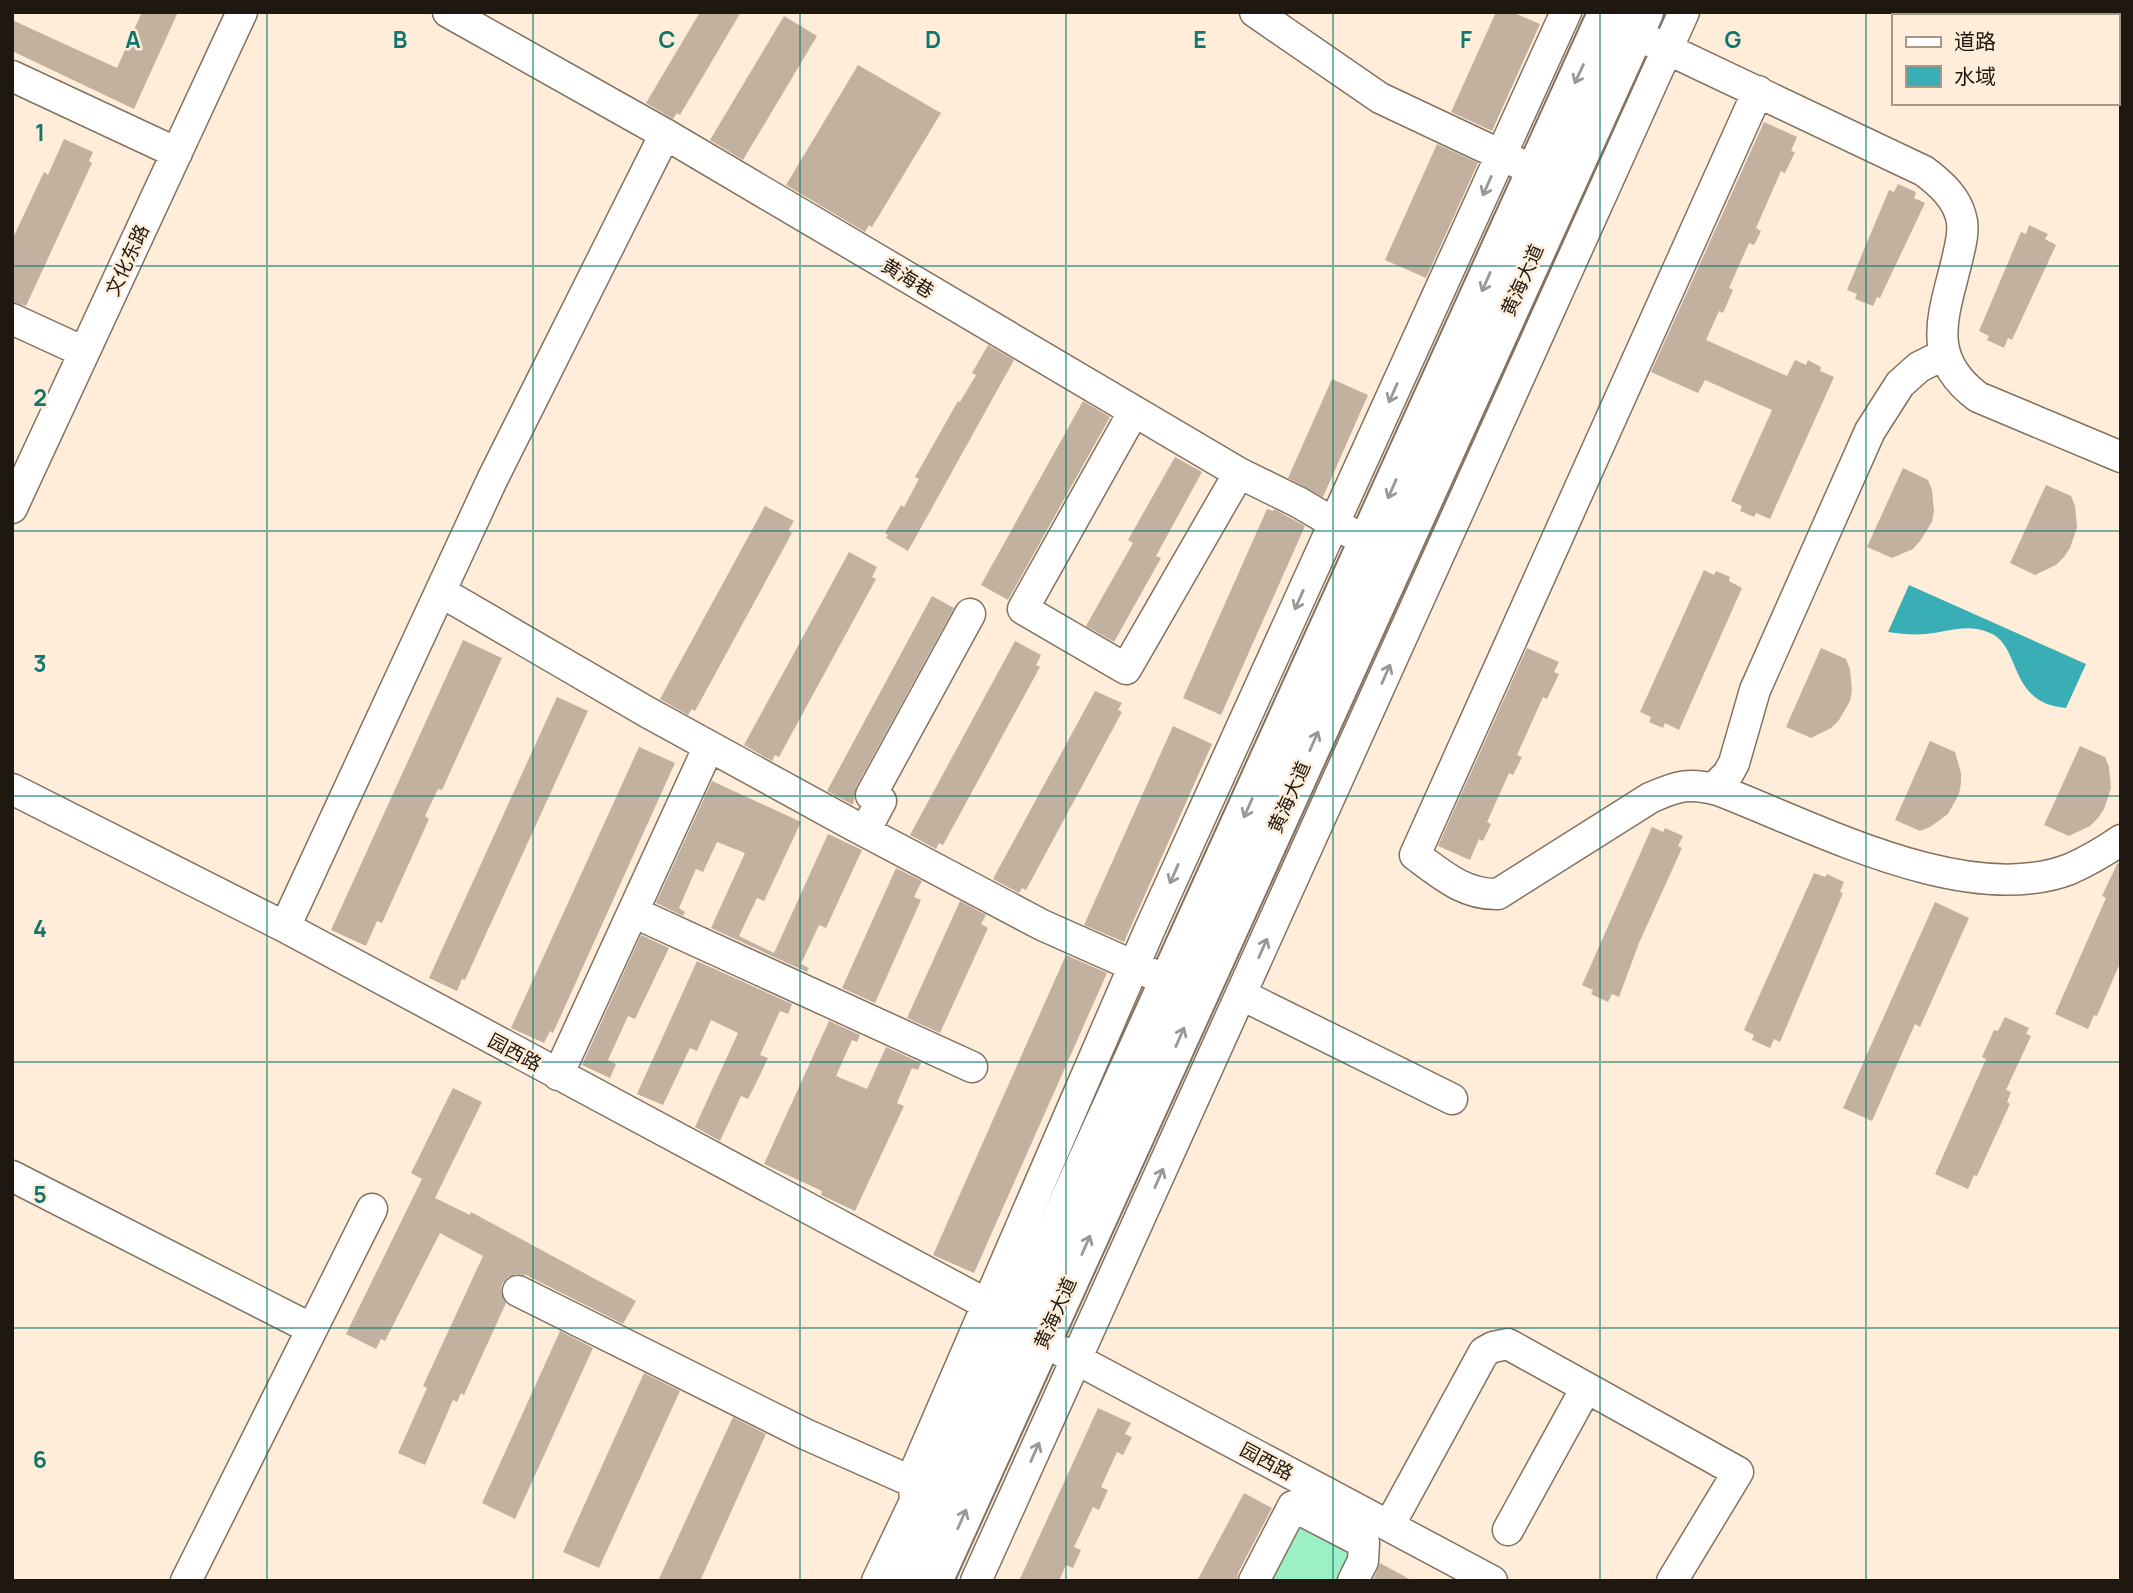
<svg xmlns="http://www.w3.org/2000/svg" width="2133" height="1593" viewBox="0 0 2133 1593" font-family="Manrope,'Noto Sans SC',sans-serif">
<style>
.green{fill:#9cf0c5}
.water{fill:#39afb5}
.building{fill:#c3b19f}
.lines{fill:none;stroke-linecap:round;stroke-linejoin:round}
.minor-casing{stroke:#827261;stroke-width:33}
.major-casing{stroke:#827261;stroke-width:42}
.minor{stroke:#fff;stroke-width:30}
.major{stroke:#fff;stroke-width:38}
.oneway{stroke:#9a9794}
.grid{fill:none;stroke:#0f766e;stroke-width:2;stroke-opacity:0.55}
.labels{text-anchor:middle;stroke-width:5;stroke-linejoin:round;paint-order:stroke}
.street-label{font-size:19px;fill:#1e1811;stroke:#ffedd9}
.grid-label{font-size:23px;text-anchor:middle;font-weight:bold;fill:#0f766e;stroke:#ffedd9;stroke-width:5;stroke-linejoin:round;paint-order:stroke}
</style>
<rect width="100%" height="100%" fill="#ffedd9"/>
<path class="green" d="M1295,1520L1353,1549L1342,1581H1263Z"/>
<path class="water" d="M1909,585L2086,664L2066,708C2007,703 2022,646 1990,633C1967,623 1949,632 1926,634C1913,635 1901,634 1888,632Z"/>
<path class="building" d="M142,12H178L134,109L12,51V20L117,68Z
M700,12H741L680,115L677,113L673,119L646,103Z
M1496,12H1512L1540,24L1492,131L1451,112Z
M784,16L817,36L743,160L710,140Z
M858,65L941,113L872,227L869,225L865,232L786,185Z
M1764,122L1797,137L1791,151L1795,152L1785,173L1781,171L1756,228L1761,231L1754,245L1749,243L1729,288L1733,290L1723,313L1719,311L1706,340L1787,376L1795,360L1806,365L1808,360L1821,367L1820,371L1834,377L1770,519L1756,513L1754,517L1740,511L1742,506L1731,501L1772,410L1705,380L1698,393L1651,372Z
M64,139L93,152L89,161L92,163L26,306L12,302V240L44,172L48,175Z
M1437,144L1478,163L1426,278L1385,260Z
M1898,184L1916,192L1914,198L1925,203L1880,298L1877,297L1873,306L1855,299L1857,294L1847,290L1889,190L1894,192Z
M2029,225L2048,234L2045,239L2056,245L2012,340L2008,338L2004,348L1987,340L1989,336L1979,331L2021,232L2026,234Z
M988,345L1014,360L908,551L886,538L888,535L885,533L901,505L904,507L919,479L915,477L958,401L960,402L976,375L972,373Z
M1332,379L1368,395L1323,497L1288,478Z
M1083,401L1110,417L1008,600L981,585Z
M1175,457L1202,472L1156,556L1161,558L1114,642L1086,626L1133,543L1128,540Z
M1903,468L1928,480L1932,490L1934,511L1932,522L1920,541L1913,549L1892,558L1867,547Z
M2046,485L2071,496L2075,506L2077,527L2070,548L2064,557L2056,565L2035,575L2010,563Z
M765,506L794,521L788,531L792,533L695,711L692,709L688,715L660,699Z
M1267,509L1273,511L1274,509L1305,526L1221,715L1183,698Z
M849,552L877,567L872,577L876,579L779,757L775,755L772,761L744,745Z
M1704,570L1714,575L1716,571L1730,577L1729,581L1742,588L1679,730L1665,723L1663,728L1649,722L1651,717L1640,712Z
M932,596L954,608L856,787L853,805L827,791Z
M463,640L502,658L442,790L438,789L425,816L429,819L382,923L377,921L366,946L331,930Z
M1015,641L1041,655L1036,665L1040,667L943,845L939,843L936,849L910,835Z
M1527,648L1559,662L1554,672L1559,674L1547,699L1543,697L1517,755L1522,757L1513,775L1509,773L1487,822L1491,824L1483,841L1479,839L1470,860L1438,846Z
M1821,648L1846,659L1850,669L1852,691L1850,701L1839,720L1831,728L1811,738L1786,727Z
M1095,691L1122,703L1118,710L1122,712L1026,890L1022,888L1019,893L993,879Z
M557,697L588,711L465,980L462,979L457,991L429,978Z
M1173,726L1212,744L1124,942L1084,925Z
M1930,741L1955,752L1961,773V783L1959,794L1948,814L1930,827L1920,831L1895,820Z
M2080,746L2105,757L2109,767L2111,788L2104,809L2098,818L2090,826L2069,836L2044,825Z
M639,747L675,763L553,1033L550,1031L544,1043L511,1028Z
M712,781L801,822L764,901L757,898L739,936L774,953L828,834L862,850L826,928L819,925L801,964L809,968L807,972L711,928L745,853L717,842L703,872L696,869L679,908L685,912L683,916L656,903Z
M1652,827L1663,832L1665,828L1683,836L1678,846L1682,848L1639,943L1619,997L1612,994L1608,1002L1591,994L1593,990L1582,985Z
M2121,861V961L2097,1016L2094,1015L2088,1029L2055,1014L2106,898L2102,896L2117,864Z
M896,868L922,881L914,897L921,900L875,1003L842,988Z
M1814,873L1825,877L1827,874L1844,882L1840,892L1843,893L1780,1042L1774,1039L1770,1048L1752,1040L1754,1035L1744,1030Z
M960,901L986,915L981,924L988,928L940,1033L907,1018Z
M1935,902L1969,918L1920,1027L1915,1024L1872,1121L1843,1108Z
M641,935L669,948L635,1019L628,1016L608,1060L616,1064L610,1078L582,1065Z
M1066,955L1107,973L974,1273L933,1255Z
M697,961L792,1004L788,1014L780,1011L760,1055L768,1058L761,1073L748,1099L741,1096L720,1141L695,1127L738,1033L711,1020L697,1051L690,1048L663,1105L637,1094Z
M2005,1017L2029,1028L2026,1034L2031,1036L2006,1090L2011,1092L2007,1102L2010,1104L1977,1176L1974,1175L1968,1189L1935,1174L1986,1059L1982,1057L1994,1030L1998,1031Z
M829,1021L860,1035L857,1042L852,1040L836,1076L867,1089L886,1047L921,1063L918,1070L912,1068L897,1103L904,1106L855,1211L821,1195L822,1191L764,1164Z
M453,1088L482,1102L435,1198L470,1215L471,1212L636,1301L623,1324L526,1275L516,1274L508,1277L502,1284L501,1291L506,1303L464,1395L461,1393L457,1402L453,1400L425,1465L398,1453L427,1388L423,1386L483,1256L440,1233L385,1341L381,1339L376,1349L346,1334L422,1179L411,1173Z
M560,1331L593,1348L515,1519L482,1503Z
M644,1373L680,1391L599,1568L563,1552Z
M1098,1408L1131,1423L1125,1434L1132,1437L1123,1455L1117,1452L1101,1487L1108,1490L1099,1510L1093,1507L1074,1547L1081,1550L1073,1568L1066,1565L1059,1581H1019Z
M733,1417L766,1434L700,1581H658Z
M1244,1493L1272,1508L1238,1573L1237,1581H1197Z
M1380,1563L1413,1581H1373Z"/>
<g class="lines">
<defs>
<path id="minor" d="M448,12L665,134L1239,473L1298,502L1351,533
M1255,12L1380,98L1518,163
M1650,41L1924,171C1940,183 1956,197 1961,217C1965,230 1960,247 1957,260C1944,315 1924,357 1978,397L2121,457
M12,76L177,153
M1758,91L1415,855C1441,874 1464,895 1498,894L1650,798C1677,786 1689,782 1718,790C1815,827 1967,909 2070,869C2088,861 2105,851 2121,840
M12,319L84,352
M1134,411L1023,609L1126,669L1239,473
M12,508L242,12
M441,592L647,712L851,824L1042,925L1152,974
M12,789L285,927L1005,1314
M1713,789L1728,774L1734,763L1755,690L1870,431L1900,384L1919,367L1945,354
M865,831L881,801L871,795L970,614
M633,912L972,1067
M285,927L492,480L665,134
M1242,995L1452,1099
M558,1075L709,746
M12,1176L312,1329
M518,1291L805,1434L913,1482
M1061,1351L1492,1581
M1389,1526L1484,1352L1493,1347L1508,1344L1738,1472L1672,1581
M1508,1530L1586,1388
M186,1581L372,1209
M877,1581L915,1501L913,1476L1149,931L1566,12
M976,1581L1684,12
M1254,1581L1293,1506L1364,1543L1363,1561L1353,1581"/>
<path id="major" d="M897,1581L1608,12
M933,1581L1644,12"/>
</defs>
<use href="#minor" class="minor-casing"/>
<use href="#major" class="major-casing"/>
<use href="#minor" class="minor"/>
<use href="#major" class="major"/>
</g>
<defs><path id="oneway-shaft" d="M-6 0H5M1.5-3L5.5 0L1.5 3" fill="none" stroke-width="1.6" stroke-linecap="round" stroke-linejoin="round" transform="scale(1.75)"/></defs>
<g class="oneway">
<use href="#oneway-shaft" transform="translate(1579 74) rotate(115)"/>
<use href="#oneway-shaft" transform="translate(1487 186) rotate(114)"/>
<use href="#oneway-shaft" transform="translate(1486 282) rotate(114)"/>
<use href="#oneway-shaft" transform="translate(1393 393) rotate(114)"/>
<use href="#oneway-shaft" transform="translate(1392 489) rotate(114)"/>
<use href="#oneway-shaft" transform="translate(1299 600) rotate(114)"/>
<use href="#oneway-shaft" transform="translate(1386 674) rotate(-66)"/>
<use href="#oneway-shaft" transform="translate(1314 741) rotate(-66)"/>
<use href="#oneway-shaft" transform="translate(1248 808) rotate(114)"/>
<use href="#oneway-shaft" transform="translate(1174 874) rotate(114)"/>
<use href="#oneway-shaft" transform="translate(1263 948) rotate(-66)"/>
<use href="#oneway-shaft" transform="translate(1180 1037) rotate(-66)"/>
<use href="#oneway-shaft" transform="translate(1159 1178) rotate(-66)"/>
<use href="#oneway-shaft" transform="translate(1086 1245) rotate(-66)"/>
<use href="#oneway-shaft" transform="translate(1035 1452) rotate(-66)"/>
<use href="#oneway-shaft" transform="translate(962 1519) rotate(-66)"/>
</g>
<path class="grid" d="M267,12V1581M533,12V1581M800,12V1581M1066,12V1581M1333,12V1581M1600,12V1581M1866,12V1581M12,266H2121M12,531H2121M12,796H2121M12,1062H2121M12,1328H2121"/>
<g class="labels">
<g class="street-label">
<text transform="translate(127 260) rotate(-65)" y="7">文化东路</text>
<text transform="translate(908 278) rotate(31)" y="7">黄海巷</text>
<text transform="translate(1522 280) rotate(-66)" y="7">黄海大道</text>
<text transform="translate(1289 797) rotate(-66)" y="7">黄海大道</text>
<text transform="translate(515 1052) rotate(28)" y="7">园西路</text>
<text transform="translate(1055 1313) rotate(-66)" y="7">黄海大道</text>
<text transform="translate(1267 1461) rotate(28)" y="7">园西路</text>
</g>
</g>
<g class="grid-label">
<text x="133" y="48">A</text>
<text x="400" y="48">B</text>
<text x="667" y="48">C</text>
<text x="933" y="48">D</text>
<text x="1200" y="48">E</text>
<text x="1466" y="48">F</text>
<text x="1733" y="48">G</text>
<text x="40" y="141">1</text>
<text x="40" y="406">2</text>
<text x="40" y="672">3</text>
<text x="40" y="937">4</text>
<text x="40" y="1203">5</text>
<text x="40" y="1468">6</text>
</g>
<rect width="2133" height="1593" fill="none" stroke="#1e1811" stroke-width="28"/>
<rect x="1892" y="14" width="228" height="91" fill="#ffedd9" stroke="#a59889" stroke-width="2"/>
<rect x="1906" y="37" width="35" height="10" fill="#ffffff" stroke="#a59889" stroke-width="2"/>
<text x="1954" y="49" font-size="21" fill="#1e1811">道路</text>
<rect x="1906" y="66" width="35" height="21" fill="#39afb5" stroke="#a59889" stroke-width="2"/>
<text x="1954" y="84" font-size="21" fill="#1e1811">水域</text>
</svg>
